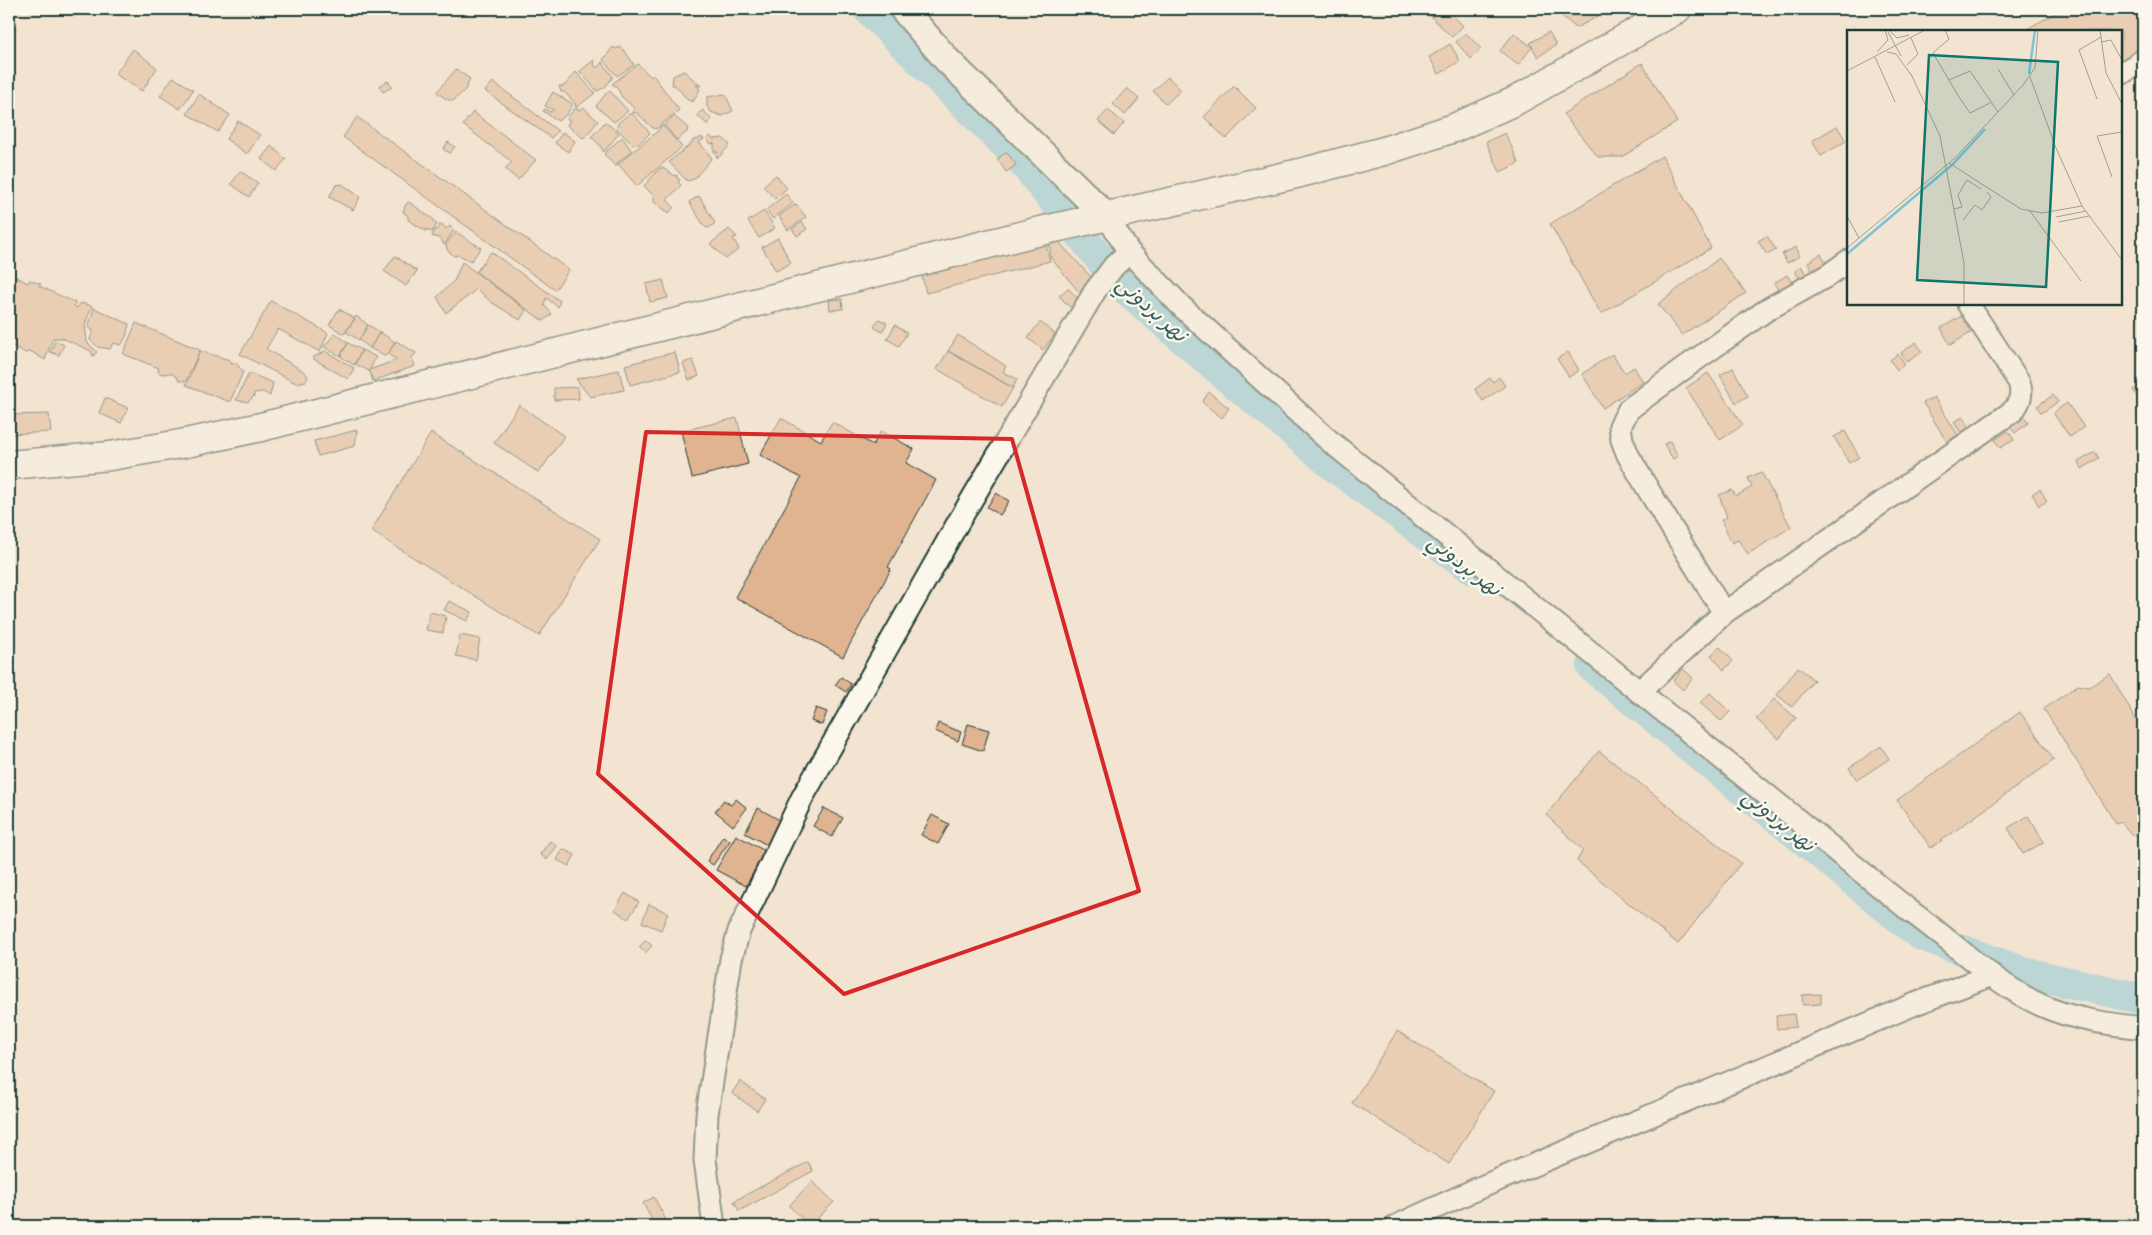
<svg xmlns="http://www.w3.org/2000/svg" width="2152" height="1235" viewBox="0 0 2152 1235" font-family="Caveat,'Playpen Sans Arabic',sans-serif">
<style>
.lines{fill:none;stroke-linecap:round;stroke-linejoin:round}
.river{stroke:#7ac4da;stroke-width:31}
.building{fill:#e0b391;stroke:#1f3d34}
.minor-casing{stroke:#1f3d34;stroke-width:25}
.tertiary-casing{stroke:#1f3d34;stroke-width:30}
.secondary-casing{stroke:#1f3d34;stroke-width:31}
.minor{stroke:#fbf7ec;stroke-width:21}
.tertiary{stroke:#fbf7ec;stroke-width:26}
.secondary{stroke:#fbf7ec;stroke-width:28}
.marked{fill:none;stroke:#d62828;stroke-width:4;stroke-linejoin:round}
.labels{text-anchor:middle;stroke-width:5;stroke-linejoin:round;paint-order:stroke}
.water-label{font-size:21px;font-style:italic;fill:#365f5e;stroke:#fbf7ec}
.inset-river{fill:none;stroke:#7ac4da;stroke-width:2.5}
.inset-road{fill:none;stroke:#9ea192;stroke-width:1}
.view{fill:#0f766e;fill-opacity:0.15;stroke:#0f766e;stroke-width:2.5}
.inset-edge{fill:none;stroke:#1f3d34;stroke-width:2.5}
</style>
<rect width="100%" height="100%" fill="#f3e3d1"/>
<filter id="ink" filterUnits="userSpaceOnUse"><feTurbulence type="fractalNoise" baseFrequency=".02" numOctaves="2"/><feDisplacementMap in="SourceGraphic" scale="10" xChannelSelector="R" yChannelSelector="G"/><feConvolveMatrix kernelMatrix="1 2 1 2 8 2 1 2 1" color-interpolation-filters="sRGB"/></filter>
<g filter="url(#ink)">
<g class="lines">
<path class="river" d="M868,9L1022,161L1120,284L1226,376L1339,470L1472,569
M1592,667L1920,935L2026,973L2143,999"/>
</g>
<path class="building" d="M1423,9H1447L1463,26L1452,37Z
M1554,9H1612L1576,28Z
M2063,9H2141L2143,13V49L2121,62V31H2023Z
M1549,32L1556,45L1538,57L1530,43Z
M1466,33L1481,49L1471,59L1456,42Z
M1514,33L1532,47L1518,65L1500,51Z
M1450,44L1460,61L1439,74L1429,57Z
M613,47L616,49L620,47L625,51L634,65L617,76L603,60Z
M133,49L157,68L142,91L115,74Z
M594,60L595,67H598L602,62L613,77L605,87L597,91L584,76L585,75L579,72Z
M1642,63L1677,122L1622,157H1598L1563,114Z
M638,64L651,77L653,75L679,110L656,129L653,128L637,113L632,112L634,108L622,97L616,86L612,84Z
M456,69L470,79L465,90L453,101L446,99L437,92Z
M684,71L701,86L696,85L700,89L693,102L688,100L675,85H672L673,76Z
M576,72L595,93L576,108L575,103L564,92H561L559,86H564Z
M173,77L193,90L180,109L160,96Z
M1168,77L1181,90L1166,104L1153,91Z
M388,81L392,87L383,92L379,86Z
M493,82L558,131L551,138L485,91Z
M1234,86L1256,108L1226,139L1204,117Z
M1127,88L1139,99L1125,115L1113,104Z
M609,90L628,111L614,122L596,106Z
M553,92L573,104L566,115L558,121L543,111L545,109L551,112L554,110L545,106Z
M199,94L230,115L218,132L187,114Z
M725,94L733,111L722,116L711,112L707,107V97Z
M583,107L598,121L586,136L583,138L567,125L570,120L567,119L568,117L574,109L580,110Z
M703,110L711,119L708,125L697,115Z
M1108,110L1124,123L1114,135L1098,121Z
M473,112L536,160L518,180L505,169L512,162L463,125Z
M629,114H633L650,133L639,144L633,145L616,128L619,122Z
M674,116L688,128L687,132L677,140L664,125Z
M357,117L569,270L555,290L343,137Z
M238,121L260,135L247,154L226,139Z
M605,122L619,133L604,152L599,144L591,137Z
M661,126H663L682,147L637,186L619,165V163L658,131Z
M1837,126L1846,141L1821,156L1812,141Z
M563,132L575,141L568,152L555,143Z
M1505,133L1519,163L1500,172L1486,142Z
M710,136L713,139L723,138L730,145L718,158L716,156L718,152H714V143L711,144L707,140Z
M622,137L632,151L618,162L616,167L604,154Z
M701,137L704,139L699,142L712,158L694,179L687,181L669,162L692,143L693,140L699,139Z
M448,142L455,147L450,153L443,149Z
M271,146L286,159L276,171L261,159Z
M1007,152L1016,165L1006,172L997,159Z
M1662,156L1711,248L1601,314L1550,224Z
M660,168H663L675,176L677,175V178L680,180L678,182L681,185L667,200L674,207L669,213L654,202V196L644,186Z
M240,171L258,183L249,197L231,184Z
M776,175L787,188L775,199L763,186Z
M342,184L360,197L353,210L329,197L336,185Z
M786,194L793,203L773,219L766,210Z
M699,196L715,223L709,228L705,227L689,202Z
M409,202L434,220L433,221L437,224L433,231L431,232L427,229L426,231L408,220V216L403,212L406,204Z
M796,204L806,217L788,230L779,216Z
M764,211L775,228L759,238L748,221Z
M802,222L807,229L797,236L792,229Z
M442,224L446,229L450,226L454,230L444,245L441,239L432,236L434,231L440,227L439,225Z
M729,229L737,237L733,238L739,249L726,259L710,244Z
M456,232L481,248L471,261L459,255L454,256L447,250L446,244Z
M1767,236L1776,250L1767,255L1758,241Z
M778,238L791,263L776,271L762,247Z
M1056,239L1093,279L1079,292L1051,258L1049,240Z
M1046,244L1050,261L926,293L922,276Z
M1796,247L1800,256L1787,263L1782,254Z
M491,252L560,301L558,307L546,298L544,305L552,314L543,321L476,272Z
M1821,254L1827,264L1813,272L1808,262Z
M395,256L417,271L406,286L384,271Z
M1719,258L1746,293L1682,335L1658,304Z
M462,262L526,310L520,320L491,302L477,289L446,313L437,297L454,281Z
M1801,266L1808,277L1801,281L1795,271Z
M9,273L28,283L30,280L41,284L39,286L76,303L74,306L77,308L81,303L92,306L85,324L87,342L97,352L93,356L91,351L62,338H53L45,360L30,351L26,353L9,344L10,327L9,321L12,314L9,310Z
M1787,275L1793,284L1780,293L1774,283Z
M663,280L668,298L650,302L646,284Z
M1068,288L1079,300L1071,308L1059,296Z
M842,299L843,309L830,310L829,300Z
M271,301L328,333L320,352L278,329L266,349L305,372L308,377L306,381L296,383L240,354Z
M94,308L129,324L126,337L121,345L113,343L110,349L98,347L90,340L93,330L88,328Z
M339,309L355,319L344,334L329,325Z
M1965,314L1974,331L1950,345L1941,328Z
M356,316L368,325L359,340L346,332Z
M879,319L887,323L882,332L874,327Z
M1040,322L1055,334L1043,350L1028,338Z
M136,323L200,350L186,381H179L178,378L171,373L162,374L158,372L159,368L123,354Z
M368,325L380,332L370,348L359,340Z
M895,325L907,333L899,346L887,339Z
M380,332L395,342L388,354L384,356L370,348Z
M335,333L348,343L340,356L324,347Z
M958,335L1006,366L1003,372L1017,379L1013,388L948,351Z
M55,341L64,345L59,355L50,352Z
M396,341L416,353L412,358L415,366L373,381L369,370L397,360L388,354Z
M1916,342L1922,352L1907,362L1901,353Z
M348,343L362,350L354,365L340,356Z
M362,350L376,357L369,371L355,364Z
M200,351L230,360L231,364L236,363L243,372L230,402L186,385Z
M325,351L354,368L348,379L312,358Z
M948,351L1013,388L1002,407L937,369Z
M675,352L680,372L630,385L625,365Z
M1568,352L1579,370L1569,377L1557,359Z
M1612,354L1625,373L1634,367L1643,382L1603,408L1582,374Z
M1898,354L1905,364L1897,370L1890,360Z
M693,360L699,376L689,380L683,363Z
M1733,368L1748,396L1736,403L1720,375Z
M619,370L624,390L590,397L576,379Z
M249,373L273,383L270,396L263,392L254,393V396L248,402L236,400Z
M1708,373L1743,425L1720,440L1686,388Z
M1499,377L1505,386L1483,401L1475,389L1490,378L1493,382Z
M2143,383V406L2133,390Z
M578,387L579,399L554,400V388Z
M1209,392L1229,408L1222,418L1202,402Z
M2053,395L2058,402L2041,413L2037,406Z
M1934,397L1958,435L1947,442L1923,403Z
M105,398L128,408L121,423L99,413Z
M2067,403L2084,427L2070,437L2053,413Z
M519,405L564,436L539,473L494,443Z
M49,414L51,432L9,434V415Z
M2023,416L2028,423L2015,433L2010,427Z
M1963,417L1969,427L1961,433L1954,422Z
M737,418L748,464L692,478L681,431Z
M781,418L821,441L832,422L873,445L881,431L914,449L906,463L936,480L888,567L891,569L843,657L735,597L801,478L760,455Z
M357,430L355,446L318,456L314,441Z
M1845,431L1859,457L1849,463L1834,437Z
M2008,431L2014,440L2000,448L1995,440Z
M431,433L600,539L539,636L371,531Z
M1670,441L1678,456L1673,459L1664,444Z
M2095,452L2099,458L2082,469L2078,462Z
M1761,472L1791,527L1748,554L1738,540L1732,543L1721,520L1727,517L1719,495L1732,490L1736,496L1752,487L1748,478Z
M2040,489L2047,501L2039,506L2032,494Z
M996,493L1009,501L1000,515L987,507Z
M449,601L472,612L467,621L444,610Z
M430,612L446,616L443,633L426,630Z
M460,635L480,639L476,660L456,656Z
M1720,647L1733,661L1724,670L1711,655Z
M1798,667L1814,680L1792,707L1777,695Z
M1683,669L1693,678L1683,690L1673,681Z
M2110,674L2143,732V831L2133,836L2121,822L2116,824L2044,709L2078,685L2089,687Z
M841,677L851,684L846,692L835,685Z
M1710,693L1730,712L1721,721L1700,703Z
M1774,699L1796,718L1779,739L1756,719Z
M816,708L827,712L822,725L811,721Z
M2020,712L2054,760L1931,848L1897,800Z
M938,723L961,732L958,741L935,731Z
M968,724L989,730L983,751L962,744Z
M1881,746L1889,759L1857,780L1849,768Z
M1599,751L1741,863L1678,944L1577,861L1583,850L1546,815Z
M736,799L747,808L733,826L715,811L724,800L731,805Z
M758,808L783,822L769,846L745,833Z
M824,808L843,818L832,837L813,826Z
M932,815L949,824L938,844L921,835Z
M2028,816L2044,842L2023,854L2008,828Z
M736,835L765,851L746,886L716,870Z
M723,836L730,841L713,865L707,861Z
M550,841L557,846L547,860L540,854Z
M563,849L575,855L569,866L557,860Z
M625,893L639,902L628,919L615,910Z
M649,904L668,913L661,930L642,922Z
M646,940L652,946L645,953L639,947Z
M1821,994V1004L1803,1005L1802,995Z
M1794,1014L1796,1027L1777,1029L1776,1016Z
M1397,1031L1494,1091L1449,1164L1352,1103Z
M740,1081L765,1099L757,1111L732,1093Z
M808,1162L813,1171L739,1211L734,1201Z
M812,1181L834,1202L810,1226L789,1206Z
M654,1197L669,1226H655L643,1203Z"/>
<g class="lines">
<defs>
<path id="minor" d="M2121,74L2143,60
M1107,217L1129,252L1182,307L1326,438L1910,911C1954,942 1993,984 2043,1006C2074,1020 2110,1024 2143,1028
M1724,613L1649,491L1628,455L1622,440L1620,426L1629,409L1690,364L1768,309L1827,276L1848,261
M1639,692L1724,613L2013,411C2020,402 2023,394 2019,382L1968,304
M714,1226L705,1160L707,1114L731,959L739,931L802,798L959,521L1095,291L1114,266L1129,252
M1396,1226L1472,1191L1915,1004L1992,975"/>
<path id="tertiary" d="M903,9L947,60L1107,217"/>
<path id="secondary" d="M9,465L110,456L186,443L261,427L1032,233L1300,173L1384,151L1454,128L1515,101L1677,9"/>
</defs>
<use href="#minor" class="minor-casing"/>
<use href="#tertiary" class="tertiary-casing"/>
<use href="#secondary" class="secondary-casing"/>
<use href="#minor" class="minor"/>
<use href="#tertiary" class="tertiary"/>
<use href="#secondary" class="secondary"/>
</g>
</g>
<path d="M0 0H2152V1235H0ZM646,432L1012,439L1139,891L844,994L598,774Z" fill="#f3e3d1" fill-opacity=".55" fill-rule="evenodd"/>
<path class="marked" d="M646,432L1012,439L1139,891L844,994L598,774Z"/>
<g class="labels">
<g class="water-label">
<text transform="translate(1152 309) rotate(42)" y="7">نهر بردوني</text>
<text transform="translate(1465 565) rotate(38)" y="7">نهر بردوني</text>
<text transform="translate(1779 820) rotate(39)" y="7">نهر بردوني</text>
</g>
</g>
<g transform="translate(1847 30)">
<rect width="275" height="275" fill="#f3e3d1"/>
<path class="inset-river" d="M182,44L188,0M0,224L106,134L138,99"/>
<path class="inset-road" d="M42,0L50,8L62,5M98,0L102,9L86,23L112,67L123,83L143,73M253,0L259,43L275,74M41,2L54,26M254,12L264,10L275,30M30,22L41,10L38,0M40,22L49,24L65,46M28,27L48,72M60,35L71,24L64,8M151,39L167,65M0,41L78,0M64,44L93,106L117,233V275M183,47L209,118L235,176L275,230M102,50L123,41L151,82M250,69L232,20L254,7M102,133L174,179L195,183L235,176M265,147L250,106L275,102M107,179L115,177L111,165L120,150L134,159M183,181L234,251M0,186L12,208M209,187L239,181M116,190L128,175L135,180L144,167L140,162M212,192L242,186M0,218L108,128L176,55L188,38L191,0"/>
<path class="view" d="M82,25L211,32L199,257L70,250Z"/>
<rect width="275" height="275" class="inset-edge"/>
</g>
<rect width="2152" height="1235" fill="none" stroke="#fbf7ec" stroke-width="30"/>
<rect x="15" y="15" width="2122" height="1205" fill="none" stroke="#1f3d34" stroke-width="2" filter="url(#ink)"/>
</svg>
